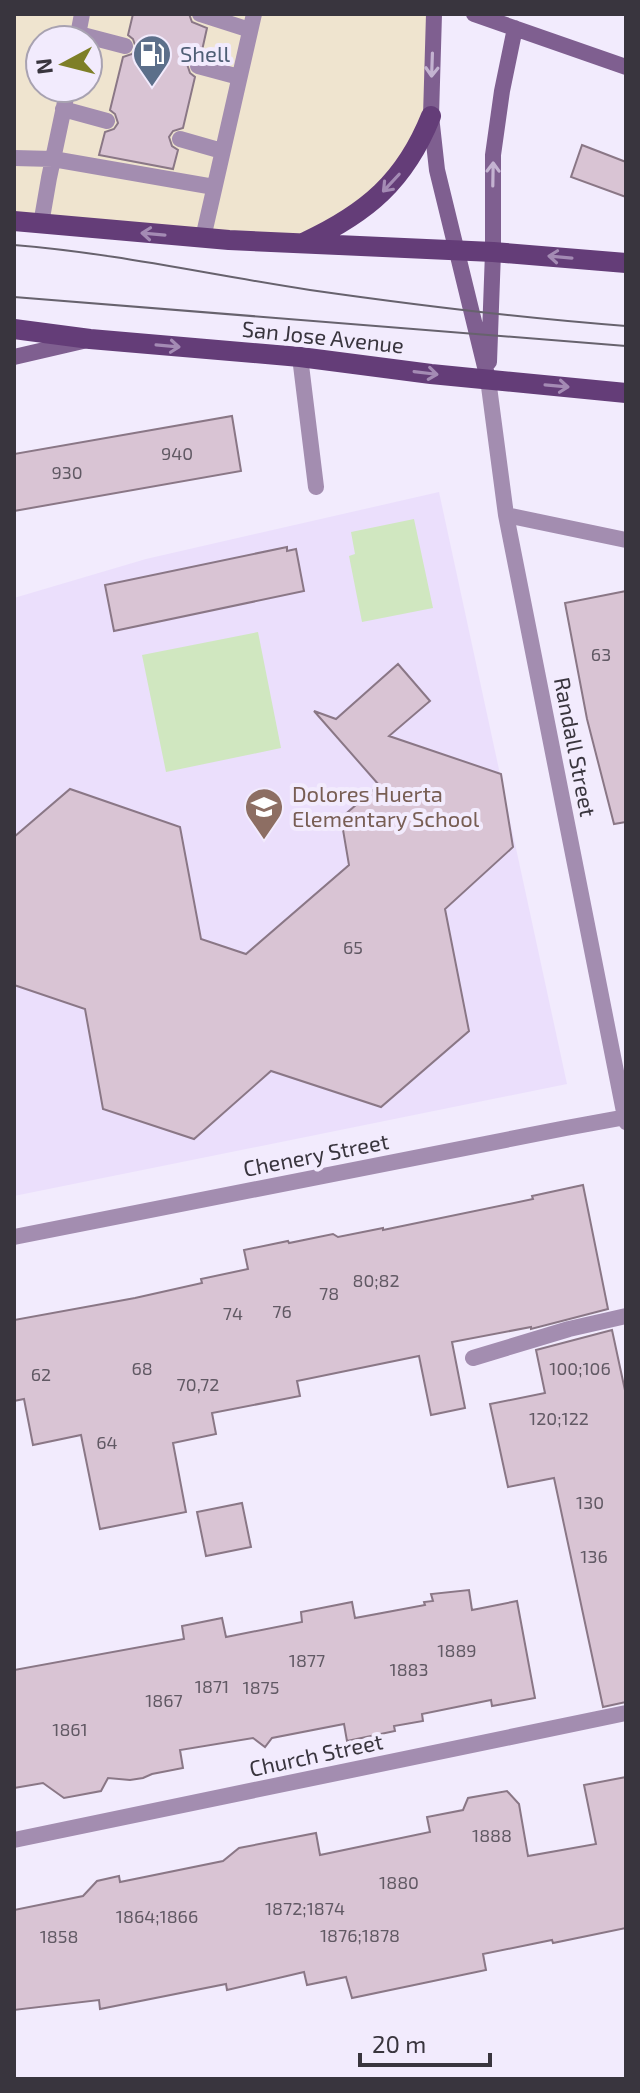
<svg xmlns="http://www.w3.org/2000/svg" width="640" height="2093" viewBox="0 0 640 2093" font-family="'Exo 2',sans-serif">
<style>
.commercial{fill:#efe4cf;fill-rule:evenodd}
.built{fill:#ebdffc}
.green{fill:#d0e7c0}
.building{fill:#d9c4d4;stroke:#8a7786;stroke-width:2}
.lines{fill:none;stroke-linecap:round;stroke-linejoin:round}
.service{stroke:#a38db0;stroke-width:16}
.minor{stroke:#a38db0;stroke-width:16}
.secondary{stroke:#7f5f90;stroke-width:16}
.primary{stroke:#643d78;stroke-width:20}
.tram{stroke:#67626d;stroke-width:2}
.oneway{stroke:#c4b3d1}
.oneway2{stroke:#a48bb4}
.labels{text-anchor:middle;stroke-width:8;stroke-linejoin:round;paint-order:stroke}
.number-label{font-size:18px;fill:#615964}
.service-label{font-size:22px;fill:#4e5e75;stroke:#f2ebfd;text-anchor:start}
.street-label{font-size:22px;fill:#39353e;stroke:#f2ebfd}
.education-label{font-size:22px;fill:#785e54;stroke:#f2ebfd;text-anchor:start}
</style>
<rect width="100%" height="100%" fill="#f2ebfd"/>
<path class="commercial" d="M14,14H435L431,116L371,202L301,244L14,218ZM40,40H88V88H40Z"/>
<path class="built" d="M439,492L567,1084L14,1196V598L146,559Z"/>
<path class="green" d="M414,519L433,608L362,622L349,556L355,554L351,532Z
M258,632L281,748L166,772L142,655Z"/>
<path class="building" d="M133,14H189L192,22L207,28L201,55L191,58L187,64L190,73L195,77L183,128L173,131L169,137L172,146L178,150L173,169L99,155L105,132L114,129L118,123L115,114L110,110L123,57L132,54L136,48L133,39L128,35Z
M582,145L626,162V197L571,177Z
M232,416L241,471L14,511V454Z
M287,547V551L296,549L304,591L114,631L105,585Z
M626,591V822L614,824L587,719L565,603Z
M398,664L430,701L389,736L501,774L513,847L445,909L469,1031L381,1107L271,1071L194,1139L103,1109L85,1009L14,985V837L70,789L180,827L201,939L246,954L349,865L341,818L379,785L314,711L336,719Z
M583,1185L608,1309L531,1329V1327L452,1342L465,1408L431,1415L419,1356L297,1381L300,1396L212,1413L216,1434L173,1443L186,1512L100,1529L81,1435L33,1445L24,1399L14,1401V1320L135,1298L202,1283L201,1279L248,1269L244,1250L288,1241L289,1243L333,1234L338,1237L383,1228V1230L533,1199L532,1196Z
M612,1330L626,1395V1702L603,1707L554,1478L508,1487L490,1404L545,1393L536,1350Z
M242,1503L251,1547L206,1556L197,1512Z
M469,1590L472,1610L517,1601L535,1698L492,1706L491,1700L422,1714L423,1721L394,1726L395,1731L347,1741L344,1724L272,1738L265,1747L253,1738L180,1750L183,1768L152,1774L143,1778L130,1780L108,1778L101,1791L64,1798L43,1783L14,1788V1670L184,1639L182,1626L222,1618L226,1637L302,1622L301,1612L352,1602L355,1618L425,1605L424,1602L433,1601L431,1594Z
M626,1777V1928L553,1943L552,1940L483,1954L486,1970L352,1998L346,1977L307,1985L304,1972L227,1990L226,1984L100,2009L99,2000L14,2010V1910L83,1896L97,1881L119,1876L120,1882L223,1861L239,1848L316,1833L320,1855L430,1832L427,1817L463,1810L468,1798L507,1791L519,1804L528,1856L596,1844L584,1785Z"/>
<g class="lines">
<path class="service" d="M200,14L250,30
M79,34L125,46
M77,40L82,14
M198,66L239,77
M63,109L107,121
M180,139L222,151
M14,158L53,159L214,187
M41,224L49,178L68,88
M203,238L254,14
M300,357L316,487
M473,1358L569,1329L626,1316"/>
<path class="minor" d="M488,379L506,515L626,1122
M506,515L626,540
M14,1237L566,1128L626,1117
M14,1840L626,1713"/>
<path class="secondary" d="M434,14L431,116L437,170L488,379
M474,14L626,67
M14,357L83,341
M489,362L493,252V155L502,91L515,28"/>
<path class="primary" d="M14,221L229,240L493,252L626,263
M305,242C367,213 405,181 431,116
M14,329L90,339L300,357L431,374L626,393"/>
<path class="tram" d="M14,245C114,253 211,275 310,290C415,305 521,318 626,326
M14,297L626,346"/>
</g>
<defs><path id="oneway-shaft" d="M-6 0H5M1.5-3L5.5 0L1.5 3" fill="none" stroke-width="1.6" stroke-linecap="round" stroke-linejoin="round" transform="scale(2)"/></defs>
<g class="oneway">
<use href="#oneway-shaft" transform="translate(432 65) rotate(92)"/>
<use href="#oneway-shaft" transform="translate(493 174) rotate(-89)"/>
</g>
<g class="oneway2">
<use href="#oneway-shaft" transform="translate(391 183) rotate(133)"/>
<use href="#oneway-shaft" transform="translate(153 234) rotate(-175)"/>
<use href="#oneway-shaft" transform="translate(560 257) rotate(-175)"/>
<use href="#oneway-shaft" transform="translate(168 346) rotate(5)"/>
<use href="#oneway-shaft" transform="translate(426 373) rotate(7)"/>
<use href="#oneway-shaft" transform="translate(557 386) rotate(5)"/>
</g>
<defs>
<symbol id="fuel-pin" viewBox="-11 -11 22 30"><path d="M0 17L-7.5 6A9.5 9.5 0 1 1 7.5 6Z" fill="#5c6f8a" stroke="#f2ebfd"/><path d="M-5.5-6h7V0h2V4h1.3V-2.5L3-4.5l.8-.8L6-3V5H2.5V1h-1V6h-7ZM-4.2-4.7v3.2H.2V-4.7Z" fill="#fff"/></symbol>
<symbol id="school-pin" viewBox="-11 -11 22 30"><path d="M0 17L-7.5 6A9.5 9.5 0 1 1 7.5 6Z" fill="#8d6e63" stroke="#f2ebfd"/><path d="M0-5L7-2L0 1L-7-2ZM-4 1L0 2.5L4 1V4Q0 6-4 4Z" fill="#fff"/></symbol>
</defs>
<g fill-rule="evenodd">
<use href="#fuel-pin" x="130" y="32" width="44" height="60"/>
<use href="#school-pin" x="242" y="785" width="44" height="60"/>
</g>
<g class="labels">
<g class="number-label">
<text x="177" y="460">940</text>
<text x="67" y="479">930</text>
<text x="601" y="661">63</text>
<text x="353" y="954">65</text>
<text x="376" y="1287">80;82</text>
<text x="329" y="1300">78</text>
<text x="282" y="1318">76</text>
<text x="233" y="1320">74</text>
<text x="142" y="1375">68</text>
<text x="580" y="1375">100;106</text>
<text x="41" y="1381">62</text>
<text x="198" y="1391">70,72</text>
<text x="559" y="1425">120;122</text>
<text x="107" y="1449">64</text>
<text x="590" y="1509">130</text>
<text x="594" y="1563">136</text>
<text x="457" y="1657">1889</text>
<text x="307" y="1667">1877</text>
<text x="409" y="1676">1883</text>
<text x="212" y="1693">1871</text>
<text x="261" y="1694">1875</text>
<text x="164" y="1707">1867</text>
<text x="70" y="1736">1861</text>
<text x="492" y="1842">1888</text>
<text x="399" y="1889">1880</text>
<text x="305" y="1915">1872;1874</text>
<text x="157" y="1923">1864;1866</text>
<text x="360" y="1942">1876;1878</text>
<text x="59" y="1943">1858</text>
</g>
<g class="service-label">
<text x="180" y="62">Shell</text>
</g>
<g class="street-label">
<text transform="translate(323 337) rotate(6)" y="8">San Jose Avenue</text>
<text transform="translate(575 747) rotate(79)" y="8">Randall Street</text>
<text transform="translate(316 1155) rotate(-11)" y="8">Chenery Street</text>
<text transform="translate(316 1755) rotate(-12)" y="8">Church Street</text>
</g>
<g class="education-label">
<text x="292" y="802">Dolores Huerta<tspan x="292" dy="25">Elementary School</tspan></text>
</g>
</g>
<rect width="640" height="2093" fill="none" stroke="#39353e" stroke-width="32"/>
<g transform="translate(64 64) rotate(263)"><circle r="38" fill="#f2ebfd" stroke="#a8a2b1" stroke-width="2"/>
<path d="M0-6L14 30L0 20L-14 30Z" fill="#7e7f27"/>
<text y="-12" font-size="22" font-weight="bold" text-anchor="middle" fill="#39353e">N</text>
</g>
<path d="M360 2053v12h130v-12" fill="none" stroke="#39353e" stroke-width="4"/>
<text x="372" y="2053" font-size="24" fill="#39353e" stroke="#f2ebfd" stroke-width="6" paint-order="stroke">20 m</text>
</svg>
